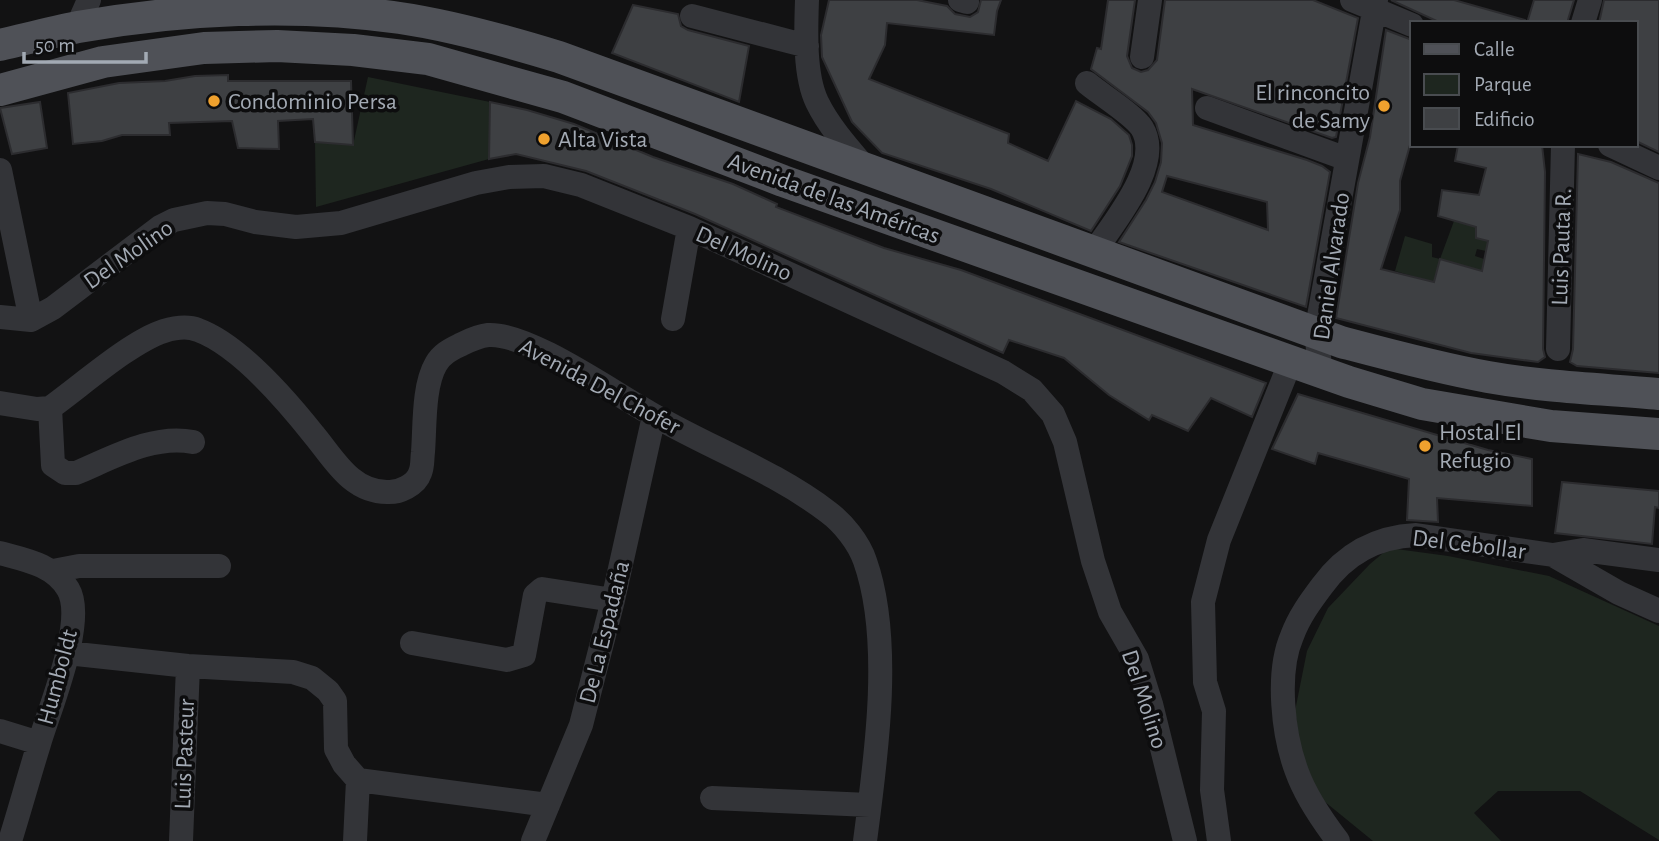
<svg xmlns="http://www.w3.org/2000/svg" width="1659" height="841" viewBox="0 0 1659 841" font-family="'Alegreya Sans',sans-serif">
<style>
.green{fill:#1e261f}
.building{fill:#3e4043;stroke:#2c2c2f;stroke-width:2;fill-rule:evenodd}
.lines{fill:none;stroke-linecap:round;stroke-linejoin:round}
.minor{stroke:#333438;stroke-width:24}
.major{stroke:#4f5157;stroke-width:32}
.poi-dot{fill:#efa12e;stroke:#0d0d0e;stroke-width:2.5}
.labels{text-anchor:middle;stroke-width:7;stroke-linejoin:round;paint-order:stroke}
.poi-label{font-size:24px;fill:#a3aab4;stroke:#0d0d0e;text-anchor:start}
.street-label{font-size:24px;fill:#a3aab4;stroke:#0d0d0e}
</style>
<rect width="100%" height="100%" fill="#121213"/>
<path class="green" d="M368,77L490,102L489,159L316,207L315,142L353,145Z
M1454,221L1476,227V238L1497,243L1495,253L1477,249L1475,256L1484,259L1482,271L1440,260L1434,282L1395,271L1405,236L1432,244V257L1440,259Z
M1389,548L1448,556L1549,576L1659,626V840L1580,791H1498L1474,813L1501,841H1373L1319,797L1303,766L1295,711L1307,651L1328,608L1370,564Z"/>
<path class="building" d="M829,0H917L947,6L955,14L970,17L978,12L981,0H1001L997,11L994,35L887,23L885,45L869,79L1009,134L1008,143L1048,161L1076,101L1111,119L1129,135L1132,145V156L1120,186L1091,231L991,189L882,153L852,122L822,57L821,35Z
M1108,0H1135L1127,56L1132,68L1141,72L1148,70L1157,60L1165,0H1313L1358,18L1336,137L1332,138L1192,89L1193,125L1307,160L1322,166L1330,172L1306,307L1119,242L1146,200L1155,182L1161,162L1162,143L1156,123L1148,112L1091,69L1097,48L1101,49ZM1167,176L1267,202L1268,230L1162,192Z
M1391,0H1454L1525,20V23H1441Z
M1534,0H1574L1567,23H1527Z
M1604,0H1659V152L1636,141V23H1599Z
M633,5L678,14L681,26L688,30L749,46L739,102L612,53Z
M1386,30L1412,40V138L1400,181V210L1381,269L1434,282L1440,259L1482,271L1488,241L1476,238V227L1438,216L1442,190L1479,195L1486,168L1455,161L1458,145H1542L1545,172L1543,349L1545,357L1538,362L1471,353L1336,318L1358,183L1370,137Z
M228,75V81H351L353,145L315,142L313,119L278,121L279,149L238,148L232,121L169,123L170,135H122L102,141L73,144L68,93L119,83L165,81L195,76Z
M40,102L47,148L12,154L0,108Z
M490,102L527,110L574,124L653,157L733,184L777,204L776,207L884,248L961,270L1266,383L1252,417L1211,398L1188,431L1152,415L1149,420L1109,395L1064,358L1009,340L1003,353L695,214L586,171L516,154L489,159Z
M1578,154L1611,162L1659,183V373L1577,366L1570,362L1573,349Z
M1298,394L1488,450L1532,459V506L1437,498L1438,522L1407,520L1409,479L1318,453L1315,464L1272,449Z
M1562,482L1659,491V508L1655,507L1652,544L1555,533Z"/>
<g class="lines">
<path class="minor" d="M807,0C806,29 804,75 817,102C829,127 850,150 868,171
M960,0L967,2
M1352,0L1412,25
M692,16L807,46
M1583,23L1590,0
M77,27L89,0
M1142,57L1150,0
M1087,83C1100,94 1134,115 1142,128C1164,164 1113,223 1094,252
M1207,108L1347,159
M1610,145L1659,168
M0,170L31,320
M0,317L31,320L53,308L160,227L174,220L207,213L225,214L255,222L296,227L341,223L476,183L509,177L544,176L581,185L689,228L1003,372L1032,390L1053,414L1065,442L1093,561L1110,612L1137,659L1151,704L1185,841
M673,319L689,228
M1558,349L1563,145
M1321,373L1316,333L1376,0
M0,403L37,409L50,408C81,386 130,342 164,331C174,328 188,326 198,330C239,345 287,401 314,435C334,459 351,492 387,492C399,493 416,485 420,473C423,466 422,459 423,452C425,427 423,386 436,364C442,353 452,349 462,344C470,340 479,336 488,335C527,332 612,392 648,412C707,447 773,470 828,512C843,523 859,543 865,561C893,640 876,758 865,841
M50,408L53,465L65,473H76C112,458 153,434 193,442
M0,553C26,560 54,565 68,589C87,620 49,710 39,744C29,776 20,809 10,841
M1553,555L1619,593L1659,611
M53,571L79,566H219
M412,643L507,660L524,655L535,595L542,589L613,600
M67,653L188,666L293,672L312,678L328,691L335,701L336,749L344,764L358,780L548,805
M0,731L39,743
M712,798L869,805
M181,841L188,666
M355,841L358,780
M533,841L581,725L613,600L654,416
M1219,841L1212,790L1214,711L1205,682L1203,602L1219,540L1290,363
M1338,841C1322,820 1306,797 1297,772C1283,735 1276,673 1292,636C1299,617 1310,602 1322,586C1346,553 1376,537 1416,535L1553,555L1583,550L1659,560"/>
<path class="major" d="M0,45C26,39 52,32 78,27C181,9 295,3 400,18C454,26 507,41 559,57L1341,342C1390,355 1438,368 1488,377C1544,387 1602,389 1659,394
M0,90L103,62L204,48L277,46L353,50L428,59L563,97L783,181L1349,382L1422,404L1551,426L1659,434"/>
</g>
<g class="poi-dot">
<circle cx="214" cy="101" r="7"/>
<circle cx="1384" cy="106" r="7"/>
<circle cx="544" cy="139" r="7"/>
<circle cx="1425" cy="446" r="7"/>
</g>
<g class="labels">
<g class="poi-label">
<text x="1370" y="100" text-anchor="end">El rinconcito<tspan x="1370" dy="28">de Samy</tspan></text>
<text x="228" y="109">Condominio Persa</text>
<text x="558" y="147">Alta Vista</text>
<text x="1439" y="440">Hostal El<tspan x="1439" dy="28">Refugio</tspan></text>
</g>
<g class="street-label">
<text transform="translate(834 198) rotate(20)" y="8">Avenida de las Américas</text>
<text transform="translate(1561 247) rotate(-88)" y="8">Luis Pauta R.</text>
<text transform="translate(744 253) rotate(24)" y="8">Del Molino</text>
<text transform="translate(128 254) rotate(-35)" y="8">Del Molino</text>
<text transform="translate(1331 266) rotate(-82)" y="8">Daniel Alvarado</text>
<text transform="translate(600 386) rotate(28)" y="8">Avenida Del Chofer</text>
<text transform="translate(1469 544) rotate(7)" y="8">Del Cebollar</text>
<text transform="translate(604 632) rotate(-76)" y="8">De La Espadaña</text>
<text transform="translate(57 677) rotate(-75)" y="8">Humboldt</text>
<text transform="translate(1145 699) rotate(72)" y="8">Del Molino</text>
<text transform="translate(184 754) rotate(-88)" y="8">Luis Pasteur</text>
</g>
</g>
<rect x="1410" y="21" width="228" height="126" fill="#0d0d0e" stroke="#494c50" stroke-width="2"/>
<rect x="1424" y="44" width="35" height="10" fill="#4f5157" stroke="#494c50" stroke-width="2"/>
<text x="1474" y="56" font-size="21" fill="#a3aab4">Calle</text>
<rect x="1424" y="74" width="35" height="21" fill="#1e261f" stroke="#494c50" stroke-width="2"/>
<text x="1474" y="91" font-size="21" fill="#a3aab4">Parque</text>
<rect x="1424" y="108" width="35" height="21" fill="#3e4043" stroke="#494c50" stroke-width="2"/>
<text x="1474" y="126" font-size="21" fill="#a3aab4">Edificio</text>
<path d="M24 52v10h122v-10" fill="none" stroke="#a3aab4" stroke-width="3.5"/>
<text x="35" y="52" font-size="21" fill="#a3aab4" stroke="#0d0d0e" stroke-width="5" paint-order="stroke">50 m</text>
</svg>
